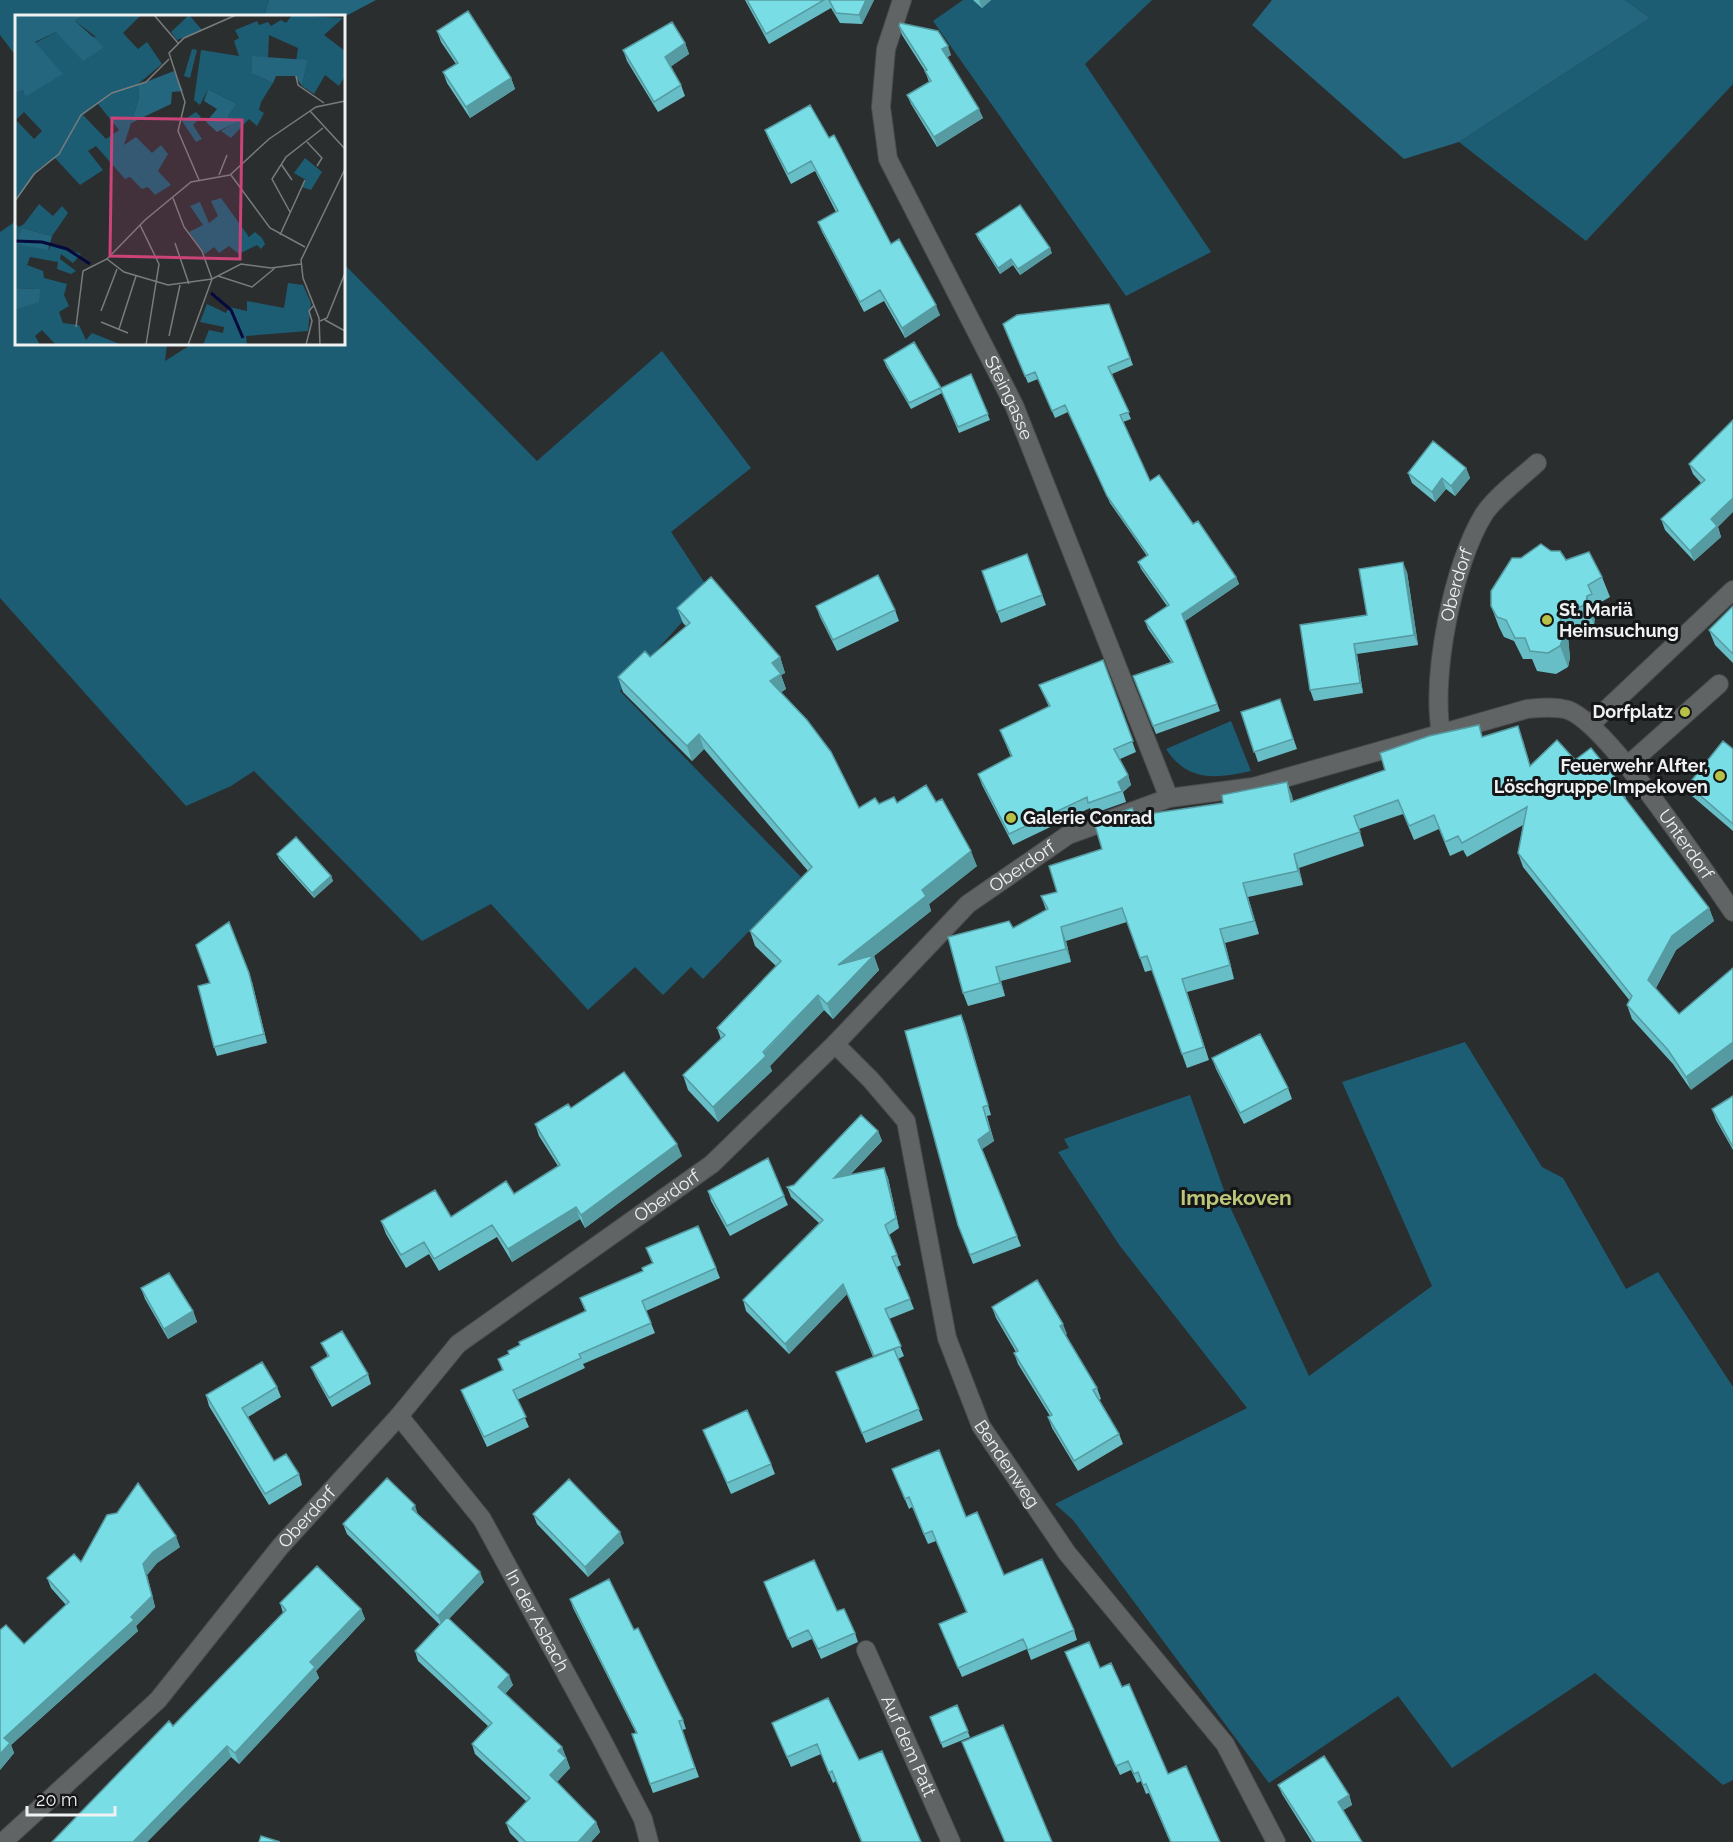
<svg xmlns="http://www.w3.org/2000/svg" width="1733" height="1842" viewBox="0 0 1733 1842" font-family="Raleway,sans-serif">
<style>
.green{fill:#1d5d73}
.forest{fill:#23667e}
.lines{fill:none;stroke-linecap:round;stroke-linejoin:round}
.minor-casing{stroke:#494b4c;stroke-width:20}
.minor{stroke:#616465;stroke-width:18}
.wall{fill:#68bec6}
.shaded-wall{fill:#559ba1}
.building{fill:#79dde6;stroke:#559ba1;stroke-width:1.5}
.poi-dot{fill:#b7c148;stroke:#151617;stroke-width:2}
.labels{text-anchor:middle;stroke-width:6;stroke-linejoin:round;paint-order:stroke}
.street-label{font-size:18px;fill:#eff1f2;stroke:#151617}
.poi-label{font-size:18px;font-weight:bold;fill:#eff1f2;stroke:#151617;text-anchor:start}
.quarter-label{font-size:21px;font-weight:bold;fill:#bdc679;stroke:#151617}
.inset-river{fill:none;stroke:#06093b;stroke-width:3}
.inset-road{fill:none;stroke:#797c7d;stroke-width:1.5}
.view{fill:#cb4379;fill-opacity:0.15;stroke:#cb4379;stroke-width:3}
.inset-edge{fill:none;stroke:#eff1f2;stroke-width:3}
</style>
<rect width="100%" height="100%" fill="#2b2e2f"/>
<path class="green" d="M0,0H269L264,16H16V56L0,35Z
M963,0H1152L1085,64L1211,252L1126,296L933,21Z
M1625,0H1733V84L1586,241L1459,142L1650,18Z
M16,221V344H167L165,361L192,344H344V264L537,461L662,351L751,468L671,532L710,591L620,691L801,877L703,979L691,967L663,995L635,967L588,1010L491,904L422,941L254,771L231,786L186,806L0,598V232Z
M1231,721L1251,771C1215,779 1188,782 1166,749Z
M1465,1042L1542,1167L1563,1178L1626,1289L1658,1272L1733,1387V1780L1723,1785L1595,1673L1452,1768L1398,1696L1269,1783L1073,1520L1055,1504L1247,1408L1120,1246L1058,1152L1069,1148L1064,1139L1190,1095L1230,1207L1309,1376L1432,1286L1342,1082Z"/>
<path class="forest" d="M269,0H376L344,17L264,16Z
M1272,0H1625L1650,18L1459,142L1404,159L1252,25Z"/>
<g class="lines">
<defs>
<g id="minor">
<path id="s1" d="M902,0L886,49L881,107L888,159L1014,405L1169,798"/>
<path d="M1591,724L1733,590"/>
<path id="s2" d="M1441,733C1431,675 1453,564 1484,514C1495,497 1522,477 1537,463"/>
<path d="M1627,766L1719,684"/>
<path id="s3" d="M835,1044L871,1080L906,1121L947,1338L981,1426L1067,1553L1225,1744L1276,1842"/>
<path id="s4" d="M399,1416L482,1519L601,1738L643,1819L649,1842"/>
<path id="s5" d="M866,1650L951,1842"/>
<path id="s6" d="M3,1842L158,1700L280,1547L399,1416L458,1344L712,1164L835,1044L968,904L1068,835L1169,798L1253,787L1527,709C1540,708 1554,706 1568,710C1608,724 1704,871 1733,912"/>
</g>
</defs>
<use href="#minor" class="minor-casing"/>
<use href="#minor" class="minor"/>
</g>
<path class="wall" d="M745,0H874L862,24L840,23L831,8L769,44Z
M973,0H991L982,8Z
M899,26L951,55L947,57L983,118L937,147L911,104L907,95L929,82L925,71L902,35Z
M437,31L511,78L515,89L470,118L447,83L443,72L456,64L441,42Z
M685,43L689,54L671,66L681,85L685,96L658,112L627,61L623,50Z
M810,105L891,244L940,315L905,338L884,301L864,312L822,232L818,222L836,212L815,171L791,184L769,140L765,130Z
M976,234L1052,253L1020,275L1013,265L1000,274L978,239Z
M1109,304L1133,365L1112,374L1131,419L1123,422L1150,481L1193,524L1236,577L1239,584L1185,621L1220,711L1156,734L1133,676L1171,662L1148,629L1145,621L1167,606L1141,569L1138,562L1147,556L1110,503L1068,412L1055,418L1038,379L1028,383L1006,332Z
M884,360L941,388L971,374L990,420L959,433L942,393L911,409L886,366Z
M1733,420L1718,527L1721,537L1694,561L1665,530L1661,519L1701,483L1693,474L1689,464Z
M1466,468L1470,478L1455,496L1446,489L1435,502L1412,483L1408,473Z
M1551,551L1566,560L1602,577L1610,597L1596,605L1600,614L1595,617L1594,625L1568,637L1570,658L1568,667L1556,674L1537,671L1532,659H1523L1514,641L1504,637L1499,627L1491,606L1521,558Z
M1027,554L1046,605L1001,623L982,571Z
M1407,572L1418,645L1357,654L1363,693L1314,701L1310,690L1367,615Z
M816,606L895,610L899,621L837,651L820,617Z
M1733,606V663L1715,645L1709,630Z
M677,608L780,657L785,673L781,675L786,689L781,692L859,808L879,804L897,803L977,866L929,904L931,911L874,956L879,970L833,1019L824,1010L770,1066L772,1071L718,1122L688,1090L683,1075L721,1039L717,1028L776,966L755,946L750,931L808,871L704,749L692,761L623,692L618,677L650,657L686,626L683,623Z
M1103,660L1136,752L1120,759L1128,775L1131,785L1123,792L1126,802L1092,814L1090,808L1013,845L982,785L978,774L1011,757L1000,730L1049,707L1039,685Z
M1280,699L1297,749L1258,762L1241,712Z
M1483,737L1523,740L1530,765L1575,760L1626,798L1625,799L1709,908L1714,921L1676,950L1656,988L1691,1090L1673,1064L1632,1019L1627,1005L1630,1001L1523,867L1518,853L1523,825L1467,857L1463,850L1450,856L1439,829L1414,840L1403,814L1359,829L1364,846L1299,868L1303,885L1248,897L1259,934L1225,943L1234,979L1187,992L1209,1060L1187,1068L1152,970L1145,972L1127,922L1066,941L1071,962L1001,981L1005,996L968,1006L963,993L1046,910L1041,896L1057,892L1102,849L1135,814H1149L1223,803L1287,782L1293,801Z
M1733,749V831L1692,796L1688,785Z
M277,854L331,876L333,881L314,898L279,859Z
M252,982L267,1043L217,1056L214,1047L210,983Z
M961,1015L991,1115L987,1116L994,1141L982,1149L1021,1246L973,1264L958,1225Z
M1212,1058L1288,1088L1292,1099L1244,1124L1216,1069Z
M1733,1096V1150L1716,1120L1712,1109Z
M571,1108L682,1156L585,1228L580,1219L512,1262L497,1237L439,1271L429,1254L406,1268L386,1234L381,1221L451,1217L514,1194L558,1166L539,1136L535,1124Z
M878,1131L882,1141L850,1175L884,1168L888,1178L899,1228L889,1235L901,1265L897,1267L914,1309L889,1319L904,1356L898,1359L923,1420L866,1443L836,1372L873,1357L847,1294L789,1354L746,1311L743,1300L819,1223L791,1197L787,1187L794,1185Z
M708,1191L784,1196L788,1205L730,1236L711,1201Z
M646,1248L716,1268L720,1278L646,1311L655,1333L583,1364L585,1368L517,1400L529,1427L487,1447L465,1400L461,1390L502,1370L498,1359L585,1311L580,1298L643,1271L652,1263Z
M141,1288L193,1311L197,1322L168,1339L145,1299Z
M992,1307L1067,1334L1065,1335L1097,1388L1101,1399L1099,1400L1119,1434L1123,1444L1078,1471L1052,1428L1048,1417L1050,1416L1018,1364L1014,1353L1016,1352L996,1318Z
M321,1343L368,1374L371,1384L332,1407L315,1376L311,1367L328,1357Z
M277,1387L281,1397L248,1417L274,1461L299,1474L302,1485L269,1505L209,1406L206,1395Z
M703,1430L771,1464L775,1474L731,1494Z
M892,1469L966,1517L1004,1575L1074,1630L1077,1640L1031,1660L1027,1649L962,1677L939,1624L966,1612L936,1541L928,1544L912,1507L909,1509Z
M533,1514L624,1543L588,1577L537,1524Z
M418,1515L484,1582L449,1619L513,1685L505,1694L562,1747L570,1768L557,1782L596,1822L600,1832L591,1842H519L510,1833L506,1823L527,1802L475,1754L472,1744L488,1726L418,1661L415,1651L440,1625L347,1534L343,1524Z
M180,1547L157,1563L147,1575L155,1607L136,1626L138,1631L11,1745L14,1753L0,1770L24,1644L66,1605L51,1588L47,1578L81,1562Z
M764,1582L837,1611L855,1633L858,1642L821,1659L812,1639L792,1648Z
M570,1599L634,1630L683,1720L686,1729L682,1730L699,1777L653,1793L632,1734L636,1733L573,1608Z
M280,1603L361,1609L365,1619L316,1671L319,1678L239,1764L231,1757L147,1842H52L173,1726L283,1613Z
M1065,1652L1100,1668L1122,1687L1168,1774L1220,1842H1170L1149,1793L1146,1794L1141,1781L1137,1783L1131,1770L1120,1775Z
M957,1705L970,1737L943,1748L932,1723Z
M772,1723L859,1760L921,1842H861L836,1781L833,1783L821,1754L791,1767Z
M962,1742L1052,1842H1005Z
M1278,1785L1349,1795L1352,1805L1343,1810L1362,1842H1312L1282,1794Z"/>
<path class="shaded-wall" d="M866,0H874L862,24L859,15Z
M980,0H991L982,8L979,1Z
M685,43L689,54L669,68L665,57Z
M948,46L951,55L945,59L942,49Z
M511,78L515,89L470,118L466,107Z
M979,109L983,118L937,147L934,137Z
M1050,248L1052,253L1020,275L1018,269Z
M1011,259L1013,265L1000,274L998,268Z
M936,305L940,315L905,338L902,328Z
M1466,468L1470,478L1455,496L1451,486Z
M1442,478L1446,489L1435,502L1432,492Z
M1733,498V512L1718,527L1721,537L1694,561L1690,551L1711,519Z
M1403,562L1407,572L1418,645L1414,635Z
M1236,577L1239,584L1185,621L1182,614Z
M1587,596L1595,617L1594,625L1586,604Z
M1560,617L1568,637L1570,658L1568,667L1560,646Z
M1354,644L1357,654L1363,693L1360,683Z
M780,657L785,673L781,675L786,689L776,696L770,681L772,663Z
M699,734L704,749L692,761L687,746Z
M1128,775L1131,785L1123,792L1118,782Z
M1287,782L1292,795L1296,815L1291,802Z
M1621,785L1626,798L1622,802L1617,788Z
M971,851L977,866L929,904L931,911L874,956L879,970L833,1019L827,1004L838,965L922,890Z
M1294,854L1299,868L1303,885L1298,871Z
M331,876L333,881L314,898L312,893Z
M1243,883L1248,897L1259,934L1254,921Z
M1709,908L1714,921L1676,950L1653,993L1648,980L1672,936Z
M1061,927L1066,941L1071,962L1066,949Z
M1220,929L1225,943L1234,979L1230,965Z
M996,967L1001,981L1005,996L1000,983Z
M249,973L252,982L267,1043L264,1034Z
M818,995L824,1010L770,1066L772,1071L718,1122L713,1107Z
M961,1015L965,1024L991,1115Z
M1733,1042V1059L1691,1090L1686,1077Z
M983,1107L994,1141L982,1149L978,1140Z
M878,1131L882,1141L837,1188L834,1178Z
M677,1144L682,1156L585,1228L581,1215Z
M884,1168L888,1178L899,1228L896,1218Z
M576,1207L580,1219L512,1262L508,1249Z
M843,1284L847,1294L789,1354L785,1344Z
M193,1311L197,1322L168,1339L164,1329Z
M1063,1324L1067,1334L1064,1336L1060,1326Z
M415,1505L418,1515L412,1509Z
M620,1532L624,1543L588,1577L585,1567Z
M176,1536L180,1547L157,1563L147,1575L155,1607L136,1626L138,1631L11,1745L14,1753L0,1770V1754L4,1738L153,1552Z
M480,1572L484,1582L442,1626L438,1616Z
M361,1609L365,1619L316,1671L319,1678L239,1764L235,1753L310,1662Z
M509,1675L513,1685L502,1697L498,1687Z
M227,1746L231,1757L147,1842H133Z
M562,1747L566,1757L562,1761L558,1751Z
M566,1758L570,1768L554,1785L550,1775Z
M1349,1795L1352,1805L1342,1811L1338,1802Z
M596,1822L600,1832L591,1842H578Z"/>
<path class="building" d="M747,0H824L766,34Z
M829,0H866L859,15L836,13Z
M468,11L511,78L466,107L443,72L458,63L437,31Z
M672,22L685,43L665,57L681,85L654,102L623,50Z
M900,23L938,31L948,46L942,49L979,109L934,137L907,95L931,81L925,71L927,70L899,26Z
M810,105L829,138L834,135L891,244L899,239L936,305L902,328L880,290L860,302L818,222L838,211L811,161L788,174L765,130Z
M1020,205L1050,248L1018,269L1011,259L998,268L976,234Z
M1109,304L1130,358L1108,367L1129,412L1120,415L1150,481L1159,475L1193,524L1198,521L1236,577L1182,614L1217,704L1153,726L1133,676L1173,662L1145,621L1169,605L1138,562L1148,555L1107,496L1065,405L1052,411L1035,372L1025,376L1003,324L1017,315Z
M914,342L941,388L971,374L988,414L958,427L940,388L909,403L884,360Z
M1733,420V498L1711,519L1717,526L1690,551L1661,519L1705,480L1689,464Z
M1433,441L1466,468L1451,486L1442,478L1432,492L1408,473Z
M1541,544L1551,551H1560L1566,560L1589,552L1602,577L1588,585L1592,594L1587,596L1586,604L1560,617L1563,638L1560,646L1548,653L1530,651L1525,638H1515L1506,620L1497,617L1491,606V591L1512,558H1521Z
M1027,554L1042,595L997,612L982,571Z
M1403,562L1414,635L1354,644L1360,683L1310,690L1300,625L1367,615L1359,569Z
M878,575L895,610L833,640L816,606Z
M711,577L780,657L772,663L781,674L770,681L807,720L831,752L859,808L875,798L879,804L894,797L897,803L926,785L936,802L942,799L971,851L922,890L926,896L838,965L874,955L827,1004L818,995L763,1052L766,1056L713,1107L683,1075L725,1035L717,1028L781,961L750,931L812,867L699,734L687,746L618,677L645,651L650,657L690,623L677,608Z
M1733,606V654L1709,630Z
M1103,660L1133,741L1114,749L1128,775L1118,782L1122,791L1088,803L1087,797L1009,834L978,774L1012,756L1000,730L1050,706L1039,685Z
M1280,699L1293,739L1254,752L1241,712Z
M1479,725L1482,737L1518,726L1530,766L1557,740L1575,760L1591,748L1621,785L1617,788L1709,908L1672,936L1648,980L1679,1014L1733,968V1042L1686,1077L1668,1050L1627,1005L1632,996L1518,853L1527,807L1462,843L1458,836L1445,842L1434,815L1409,826L1398,800L1354,816L1360,832L1294,854L1298,871L1243,883L1254,921L1220,929L1230,965L1182,979L1204,1047L1182,1054L1147,956L1140,958L1122,908L1061,927L1066,949L996,967L1000,983L963,993L948,937L1009,921L1013,928L1048,909L1041,896L1057,892L1049,866L1102,849L1094,822L1132,808L1135,814L1148,811V814L1223,803L1222,795L1287,782L1291,802L1385,770L1380,753L1429,736Z
M1723,741L1733,749V824L1688,785Z
M296,837L331,876L312,893L277,854Z
M229,922L249,973L264,1034L214,1047L198,986L210,983L196,945Z
M961,1015L988,1105L983,1107L990,1131L978,1140L1017,1236L970,1255L958,1225L905,1031Z
M1260,1034L1288,1088L1240,1113L1212,1058Z
M624,1072L677,1144L581,1215L576,1207L508,1249L492,1225L434,1259L424,1242L401,1255L381,1221L435,1190L451,1217L506,1181L514,1194L560,1165L535,1124L568,1104L571,1108Z
M1733,1096V1147L1712,1109Z
M861,1115L878,1131L834,1178L884,1168L896,1218L885,1225L897,1255L892,1257L910,1299L885,1309L901,1346L874,1356L843,1284L785,1344L743,1300L823,1220L787,1187L794,1185Z
M768,1158L784,1196L727,1226L708,1191Z
M698,1226L716,1268L642,1301L651,1323L579,1354L581,1358L513,1390L526,1417L484,1437L461,1390L503,1370L498,1359L509,1354L508,1351L520,1345L519,1342L586,1311L580,1298L643,1271L642,1268L653,1263L646,1248Z
M169,1273L193,1311L164,1329L141,1288Z
M1037,1280L1063,1324L1060,1326L1097,1388L1093,1390L1119,1434L1074,1461L1048,1417L1052,1415L1014,1353L1018,1351L992,1307Z
M342,1331L368,1374L329,1398L311,1367L329,1356L321,1343Z
M894,1349L919,1409L862,1433L836,1372Z
M262,1362L277,1387L242,1408L274,1461L286,1454L299,1474L265,1494L206,1395Z
M747,1410L771,1464L727,1483L703,1430Z
M939,1450L966,1517L977,1512L1004,1575L1042,1559L1074,1630L1028,1650L1023,1639L958,1668L939,1624L967,1612L932,1531L924,1534L909,1497L905,1499L892,1469Z
M387,1478L415,1505L412,1509L480,1572L438,1616L343,1524Z
M569,1479L620,1532L585,1567L533,1514Z
M138,1483L176,1536L153,1552L143,1564L152,1596L131,1617L134,1620L4,1738L10,1743L0,1754V1630L6,1625L24,1644L69,1602L47,1578L74,1554L81,1562L107,1515L117,1513Z
M814,1560L837,1611L844,1609L855,1633L818,1649L808,1630L788,1639L764,1582Z
M317,1566L361,1609L310,1662L315,1667L235,1753L227,1746L133,1842H52L169,1721L173,1726L286,1610L280,1603Z
M609,1579L634,1630L638,1628L683,1720L679,1721L695,1768L650,1784L632,1734L637,1733L570,1599Z
M447,1617L509,1675L498,1687L562,1747L558,1751L566,1758L550,1775L596,1822L578,1842H526L506,1823L530,1798L472,1744L492,1723L415,1651Z
M1089,1642L1100,1668L1111,1663L1122,1687L1129,1684L1168,1774L1186,1766L1220,1842H1171L1146,1784L1143,1785L1138,1772L1134,1774L1128,1761L1116,1766L1065,1652Z
M828,1698L859,1760L882,1751L921,1842H862L832,1771L829,1773L817,1744L787,1757L772,1723Z
M957,1705L968,1731L941,1743L930,1717Z
M1003,1725L1052,1842H1005L962,1742Z
M1324,1756L1349,1795L1338,1802L1362,1842H1315L1278,1785Z
M261,1836L280,1842H259Z"/>
<g class="poi-dot">
<circle cx="1547" cy="620" r="6"/>
<circle cx="1685" cy="712" r="6"/>
<circle cx="1720" cy="776" r="6"/>
<circle cx="1011" cy="818" r="6"/>
</g>
<g class="labels">
<g class="street-label">
<text dy="6" stroke="none"><textPath href="#s1" startOffset="430">Steingasse</textPath></text>
<text dy="6" stroke="none"><textPath href="#s2" startOffset="150">Oberdorf</textPath></text>
<text dy="6" stroke="none"><textPath href="#s6" startOffset="2172">Unterdorf</textPath></text>
<text dy="6" stroke="none"><textPath href="#s6" startOffset="1418">Oberdorf</textPath></text>
<text dy="6" stroke="none"><textPath href="#s6" startOffset="932">Oberdorf</textPath></text>
<text dy="6" stroke="none"><textPath href="#s3" startOffset="466">Bendenweg</textPath></text>
<text dy="6" stroke="none"><textPath href="#s6" startOffset="446">Oberdorf</textPath></text>
<text dy="6" stroke="none"><textPath href="#s4" startOffset="248">In der Asbach</textPath></text>
<text dy="6" stroke="none"><textPath href="#s5" startOffset="105">Auf dem Patt</textPath></text>
</g>
<g class="poi-label">
<text x="1559" y="616">St. Mariä<tspan x="1559" dy="21">Heimsuchung</tspan></text>
<text x="1673" y="718" text-anchor="end">Dorfplatz</text>
<text x="1708" y="772" text-anchor="end">Feuerwehr Alfter,<tspan x="1708" dy="21">Löschgruppe Impekoven</tspan></text>
<text x="1023" y="824">Galerie Conrad</text>
</g>
<g class="quarter-label">
<text x="1236" y="1205">Impekoven</text>
</g>
</g>
<g transform="translate(15 15)">
<rect width="330" height="330" fill="#2b2e2f"/>
<path d="M70,0L125,1L108,18L123,34L132,27L147,49L123,69L124,83L109,130L121,122L137,138L146,130L153,139L143,156L156,170L140,180L133,172L127,174L115,162L110,164L81,131L73,136L88,155L65,170L40,143L25,153L0,186V78L8,75L10,81L20,28L41,17L81,22L60,6ZM83,89L104,115L91,124L68,100ZM9,97L27,116L19,124L1,105ZM174,0L187,15L162,25L156,17ZM277,0L328,3L309,20L330,36V61L324,71L310,60L299,79L287,71L293,45L281,46L283,33L254,20L253,42H237V59L258,68L246,87L244,95L249,98L242,111L234,104L216,123L206,116L220,107L213,101L222,89L193,74L185,90L179,85L186,35L224,41L219,26L224,23L220,15L242,6L244,10L253,7L256,11L266,5L271,8ZM177,34L182,35L175,63L169,61ZM181,97L186,102L178,110L187,124L181,127L167,106ZM290,143L307,157L296,175L287,172L291,165L279,158ZM206,183L234,222L240,217L247,223L250,229L246,234L242,230L224,239L214,231L204,238L199,232L190,239L174,217L188,210L175,191L185,187L194,208L203,201L196,186ZM24,189L38,201L47,191L53,198L37,221L7,213L33,235L37,229L66,239L58,248L46,239L45,244L61,256L56,259L42,254L43,247L15,242L12,250L28,256L29,263L52,269L49,280L54,291L44,297L48,308L64,310L71,325L77,318L107,330H41L27,315L20,321L25,330H0V295L17,289L24,274L0,273V208L4,212L9,209ZM273,268L288,270L296,288L293,316L231,321L232,330H188L194,315L208,318L209,312L185,307L192,289L211,298L214,292L232,296V286L269,293Z" fill="#1d5d73" fill-rule="evenodd"/>
<path d="M0,0H70L60,6L89,32L68,46L41,17L20,27L48,59L10,82L8,75L0,78ZM237,41L293,45L287,71L280,61H261L258,68L237,59ZM159,56L168,76L157,77L156,89L116,108L124,83L123,70ZM193,74L222,89L213,101L221,107L202,117L191,107L202,94L189,86ZM7,213L37,221L33,235L2,229ZM0,273L25,274L24,287L0,295Z" fill="#23667e"/>
<path class="inset-river" d="M0,226L27,227L52,234L75,249M196,278L216,295L228,323"/>
<path class="inset-road" d="M139,0L163,28M281,61L283,70L309,88M295,96L330,134M292,127L307,143L302,151M266,149L277,165M204,160L212,140M215,160L254,124L301,92L330,86M216,160L255,213L290,232M184,165L163,116L170,87L154,38L169,23L221,0M158,183L169,212L187,236L197,264L173,330M0,186L19,159L44,139L66,100L97,78L131,67L154,44M275,197L257,164L271,142L308,113M125,210L144,249L131,330M265,220L290,165M160,228L174,269M92,244L109,257L153,270L197,264L226,249L256,253L286,249M203,261L237,272L260,253M86,296L102,254M310,305L330,316M305,306L312,303L330,258M86,307L113,318M61,312L68,256L92,244L130,205L176,167L215,160M104,314L121,261M154,321L165,270M291,330L297,306L294,296L299,290M305,330L304,303L288,263L286,245L330,154"/>
<path class="view" d="M97,103L227,105L225,244L95,241Z"/>
<rect width="330" height="330" class="inset-edge"/>
</g>
<path d="M27 1806v9h88v-9" fill="none" stroke="#eff1f2" stroke-width="3"/>
<text x="36" y="1806" font-size="18" fill="#eff1f2" stroke="#151617" stroke-width="4.5" paint-order="stroke">20 m</text>
</svg>
